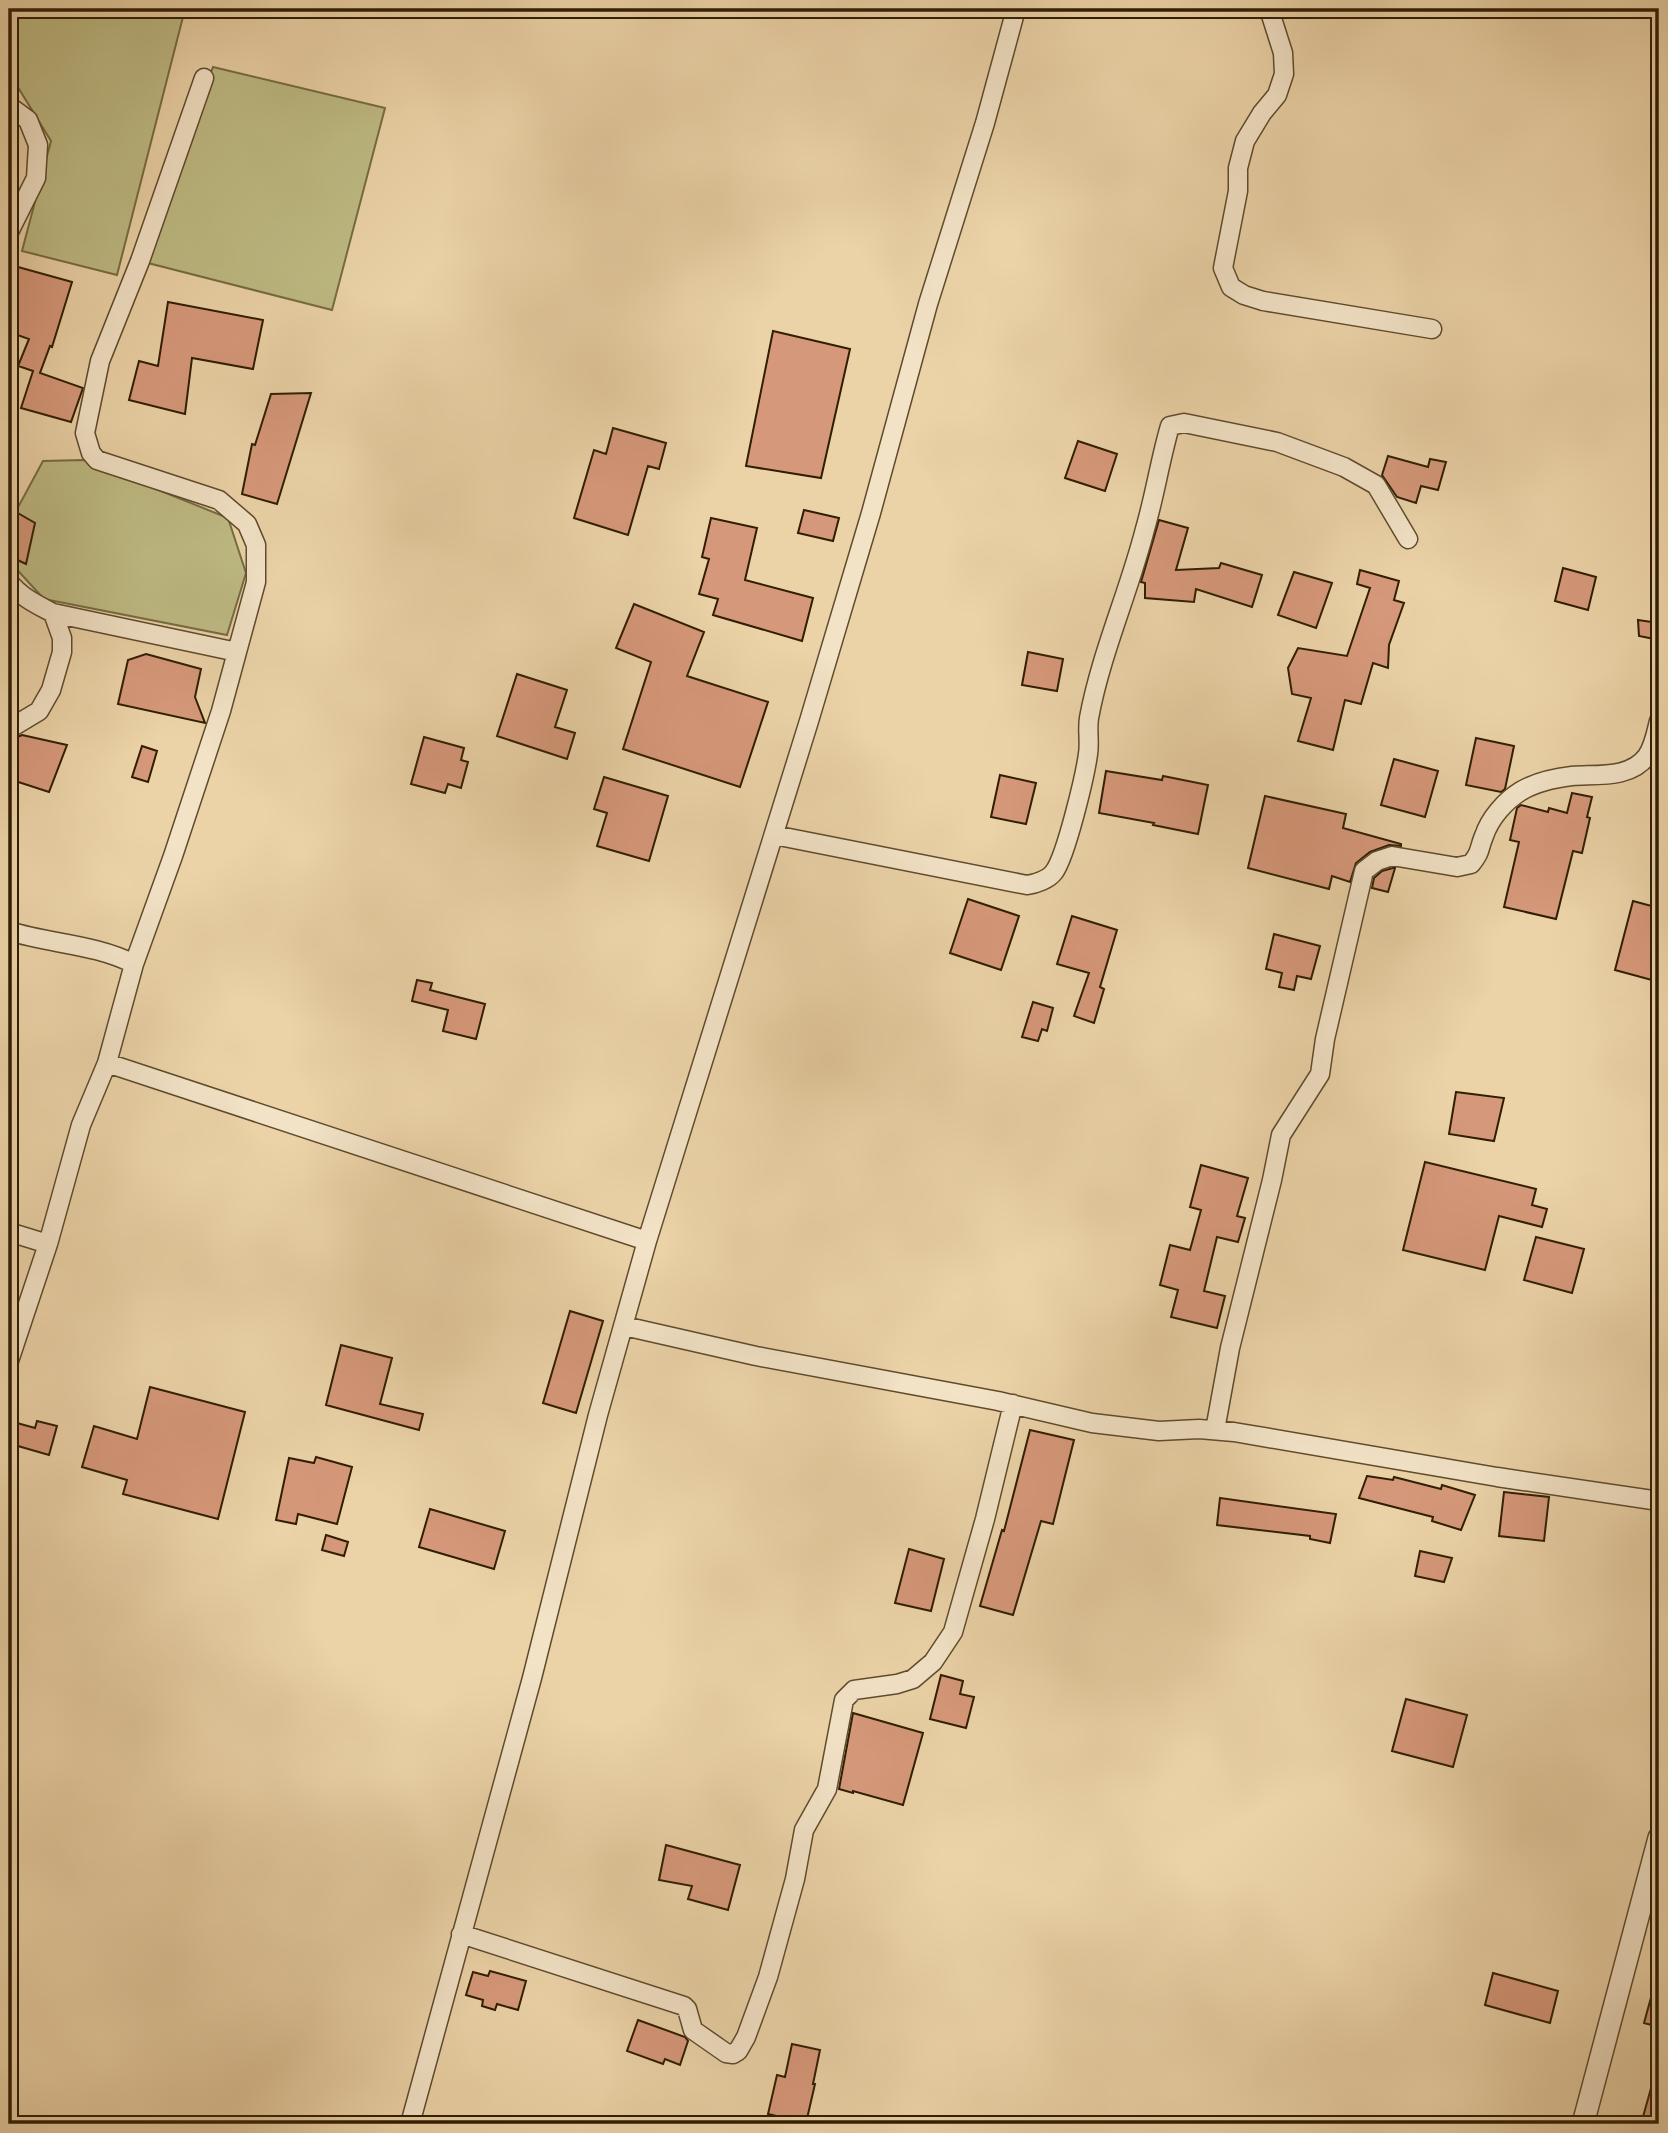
<svg xmlns="http://www.w3.org/2000/svg" width="1668" height="2133" viewBox="0 0 1668 2133" font-family="'Libre Caslon Text',serif">
<style>
.green{fill:#beba83;stroke:#776c43;stroke-width:2}
.building{fill:#d6987a;stroke:#301e03;stroke-width:2}
.lines{fill:none;stroke-linecap:round;stroke-linejoin:round}
.minor-casing{stroke:#5f4b2c;stroke-width:21}
.tertiary-casing{stroke:#5f4b2c;stroke-width:24}
.minor{stroke:#f2e2c6;stroke-width:18}
.tertiary{stroke:#f2e2c6;stroke-width:21}
</style>
<rect width="100%" height="100%" fill="#ebd2a7"/>
<filter id="stains"><feTurbulence type="fractalNoise" baseFrequency=".00286" numOctaves="4"/><feColorMatrix values="0 0 0 0 .2 0 0 0 0 .09 0 0 0 0 .02 0 0 0 .5 -.17"/></filter>
<radialGradient id="worn" r=".72"><stop offset=".6" stop-color="#630" stop-opacity="0"/><stop offset="1" stop-color="#630" stop-opacity=".3"/></radialGradient>
<path class="green" d="M9,9H185L117,275L22,251L51,141L19,89H9Z
M213,67L385,108L332,310L140,261Z
M84,460L228,518L246,573L227,635L44,599L9,561V524L43,461Z"/>
<path class="building" d="M18,267L72,282L52,347L50,346L40,373L83,388L71,422L21,408L33,371L18,366L29,339L9,332L14,304L9,302V287Z
M168,302L263,320L253,369L192,358L185,414L129,400L139,361L158,366Z
M773,331L850,349L821,478L746,466Z
M311,393L277,504L242,494L252,444L255,445L271,394Z
M613,428L666,443L659,469L648,466L628,535L574,518L594,450L606,454Z
M1078,441L1117,454L1105,491L1065,478Z
M1388,456L1428,467L1430,459L1446,462L1438,490L1421,486L1416,503L1397,497L1382,475Z
M804,510L839,518L833,541L798,533Z
M16,512L35,523L26,564L9,556V531Z
M711,518L757,528L745,580L813,598L802,641L713,615L718,599L699,594L709,559L702,557Z
M1159,520L1188,528L1176,570L1219,568L1221,563L1262,575L1252,607L1196,589L1194,602L1145,598V583L1141,582Z
M1563,568L1596,577L1588,610L1555,601Z
M1360,570L1399,581L1394,600L1404,603L1389,645L1388,668L1373,663L1361,704L1345,700L1333,750L1298,741L1311,698L1292,694L1288,668L1298,648L1347,656L1370,588L1357,584Z
M1294,572L1332,583L1316,628L1278,615Z
M634,604L704,632L687,676L768,702L740,787L623,749L651,662L616,648Z
M1638,620L1659,623V640L1639,636Z
M1028,652L1063,659L1057,691L1022,685Z
M146,654L201,669L195,697L205,723L118,704L128,660Z
M517,674L567,690L555,727L575,733L567,759L497,736Z
M22,735L67,745L49,792L9,779V756L13,739Z
M424,737L464,748L461,760L468,762L461,788L448,784L445,793L411,784Z
M1476,738L1514,746L1505,789L1501,792L1466,785Z
M142,746L157,751L148,782L132,777Z
M1394,759L1438,771L1425,817L1381,805Z
M1106,771L1162,780L1163,776L1208,785L1198,834L1153,825L1154,823L1099,813Z
M1000,775L1036,783L1026,824L991,817Z
M604,777L668,796L649,861L597,846L607,813L594,809Z
M1572,793L1592,797L1587,817L1590,818L1582,853L1573,851L1556,919L1504,907L1519,842L1510,840L1517,808L1521,805L1548,812L1549,808L1567,813Z
M1265,796L1346,814L1343,828L1401,844V846L1389,845L1370,852L1356,863L1350,882L1332,876L1329,889L1248,868Z
M1393,868H1395L1388,892L1372,888L1374,878L1382,871Z
M968,899L1019,916L1001,970L950,953Z
M1633,901L1659,908V982L1615,970Z
M1072,916L1117,930L1100,987L1104,989L1094,1023L1074,1016L1089,973L1057,964Z
M1274,934L1320,946L1311,979L1297,976L1294,990L1279,987L1282,973L1266,969Z
M417,980L432,983L430,990L485,1004L476,1039L443,1031L448,1010L412,1001Z
M1033,1002L1053,1008L1047,1031L1042,1029L1038,1041L1022,1037Z
M1456,1092L1504,1098L1494,1141L1449,1134Z
M1425,1162L1536,1189L1532,1205L1547,1209L1542,1227L1499,1216L1485,1270L1403,1250Z
M1201,1165L1248,1178L1237,1216L1245,1218L1238,1242L1217,1237L1204,1291L1225,1296L1217,1328L1171,1317L1178,1290L1160,1285L1170,1245L1190,1250L1201,1210L1190,1207Z
M1536,1237L1584,1249L1572,1293L1524,1280Z
M570,1311L603,1321L576,1413L543,1403Z
M341,1345L392,1358L380,1404L423,1414L419,1430L326,1405Z
M150,1387L245,1412L218,1519L123,1494L127,1480L82,1467L94,1426L137,1439Z
M37,1421L57,1426L49,1455L11,1444L17,1423L35,1428Z
M1030,1430L1074,1440L1053,1524L1041,1521L1013,1615L980,1606L1002,1530L1004,1531Z
M316,1457L352,1467L337,1524L298,1514L296,1524L276,1520L289,1458L314,1463Z
M1367,1476L1393,1480L1394,1477L1441,1489L1442,1485L1475,1495L1461,1530L1432,1521L1433,1517L1359,1498Z
M1504,1492L1549,1497L1544,1541L1499,1536Z
M1220,1498L1336,1514L1330,1543L1310,1539V1536L1217,1525Z
M430,1509L505,1531L494,1569L419,1547Z
M326,1535L348,1542L344,1556L322,1550Z
M909,1549L944,1559L931,1611L895,1603Z
M1420,1551L1452,1558L1444,1582L1415,1576Z
M941,1675L963,1681L960,1694L974,1697L966,1728L930,1719Z
M1406,1699L1467,1715L1453,1767L1392,1751Z
M853,1713L923,1733L903,1805L853,1791V1793L839,1789Z
M666,1845L740,1865L728,1910L688,1899L692,1886L659,1880Z
M490,1971L526,1981L518,2010L497,2004L495,2010L482,2006L483,2000L466,1995L473,1972L488,1976Z
M1493,1973L1558,1991L1550,2023L1485,2005Z
M1655,1983L1659,1984V2027L1644,2023Z
M638,2020L685,2037L688,2041L680,2065L665,2059L663,2064L627,2051Z
M792,2044L820,2050L813,2084H815L806,2123L768,2114L777,2075L785,2077Z
M1655,2074L1659,2075V2124H1641Z"/>
<g class="lines">
<defs>
<path id="minor" d="M1269,9L1283,53L1284,74L1277,95L1262,113L1245,141L1238,168V191L1223,268L1231,287L1244,295L1263,301L1432,329
M9,106L28,120L38,145L36,178L9,232
M9,582C21,597 36,604 53,613L237,652
M9,729L39,711L51,690L62,652V638L53,613
M774,835L1027,885C1036,884 1049,879 1054,872C1066,856 1085,776 1088,754C1090,742 1087,730 1089,718C1101,653 1129,592 1145,529C1155,495 1160,460 1170,426L1184,423L1277,442L1344,467L1376,485L1408,539
M9,931C50,944 95,944 134,964
M107,1063L647,1241
M9,1232L48,1244
M624,1326L756,1356L998,1401L1092,1423L1159,1431L1199,1429L1234,1432L1497,1477L1659,1501
M9,1361L48,1244L81,1125L107,1063L134,964L173,856L221,711L256,582V545L247,524L219,500L97,460L91,453L85,433L100,361L140,261L204,78
M1215,1430L1230,1348L1272,1180L1281,1135L1320,1074L1325,1039L1364,871L1377,861L1392,856L1457,867L1471,864C1482,850 1478,850 1484,836C1490,818 1505,801 1521,791C1536,782 1555,778 1572,776C1597,774 1630,779 1647,756C1654,746 1656,733 1659,721
M461,1934L684,2006L687,2009L693,2030L726,2053L733,2054L738,2051L746,2037L768,1977L795,1879L804,1830L827,1789L844,1700L854,1690L897,1684L913,1679L933,1662L953,1632L985,1519L1013,1404
M410,2124L532,1678L598,1415L647,1241L809,721L871,513L928,304L985,123L1016,9"/>
<path id="tertiary" d="M1583,2124L1659,1838"/>
</defs>
<use href="#minor" class="minor-casing"/>
<use href="#tertiary" class="tertiary-casing"/>
<use href="#minor" class="minor"/>
<use href="#tertiary" class="tertiary"/>
</g>
<rect width="1668" height="2133" fill="none" stroke="#ebd2a7" stroke-width="35"/>
<rect x="10" y="10" width="1647" height="2112" fill="none" stroke="#301e03" stroke-width="3.5"/>
<rect x="18" y="18" width="1633" height="2098" fill="none" stroke="#301e03" stroke-width="2"/>
<rect width="100%" height="100%" filter="url(#stains)"/>
<rect width="100%" height="100%" fill="url(#worn)"/>
</svg>
